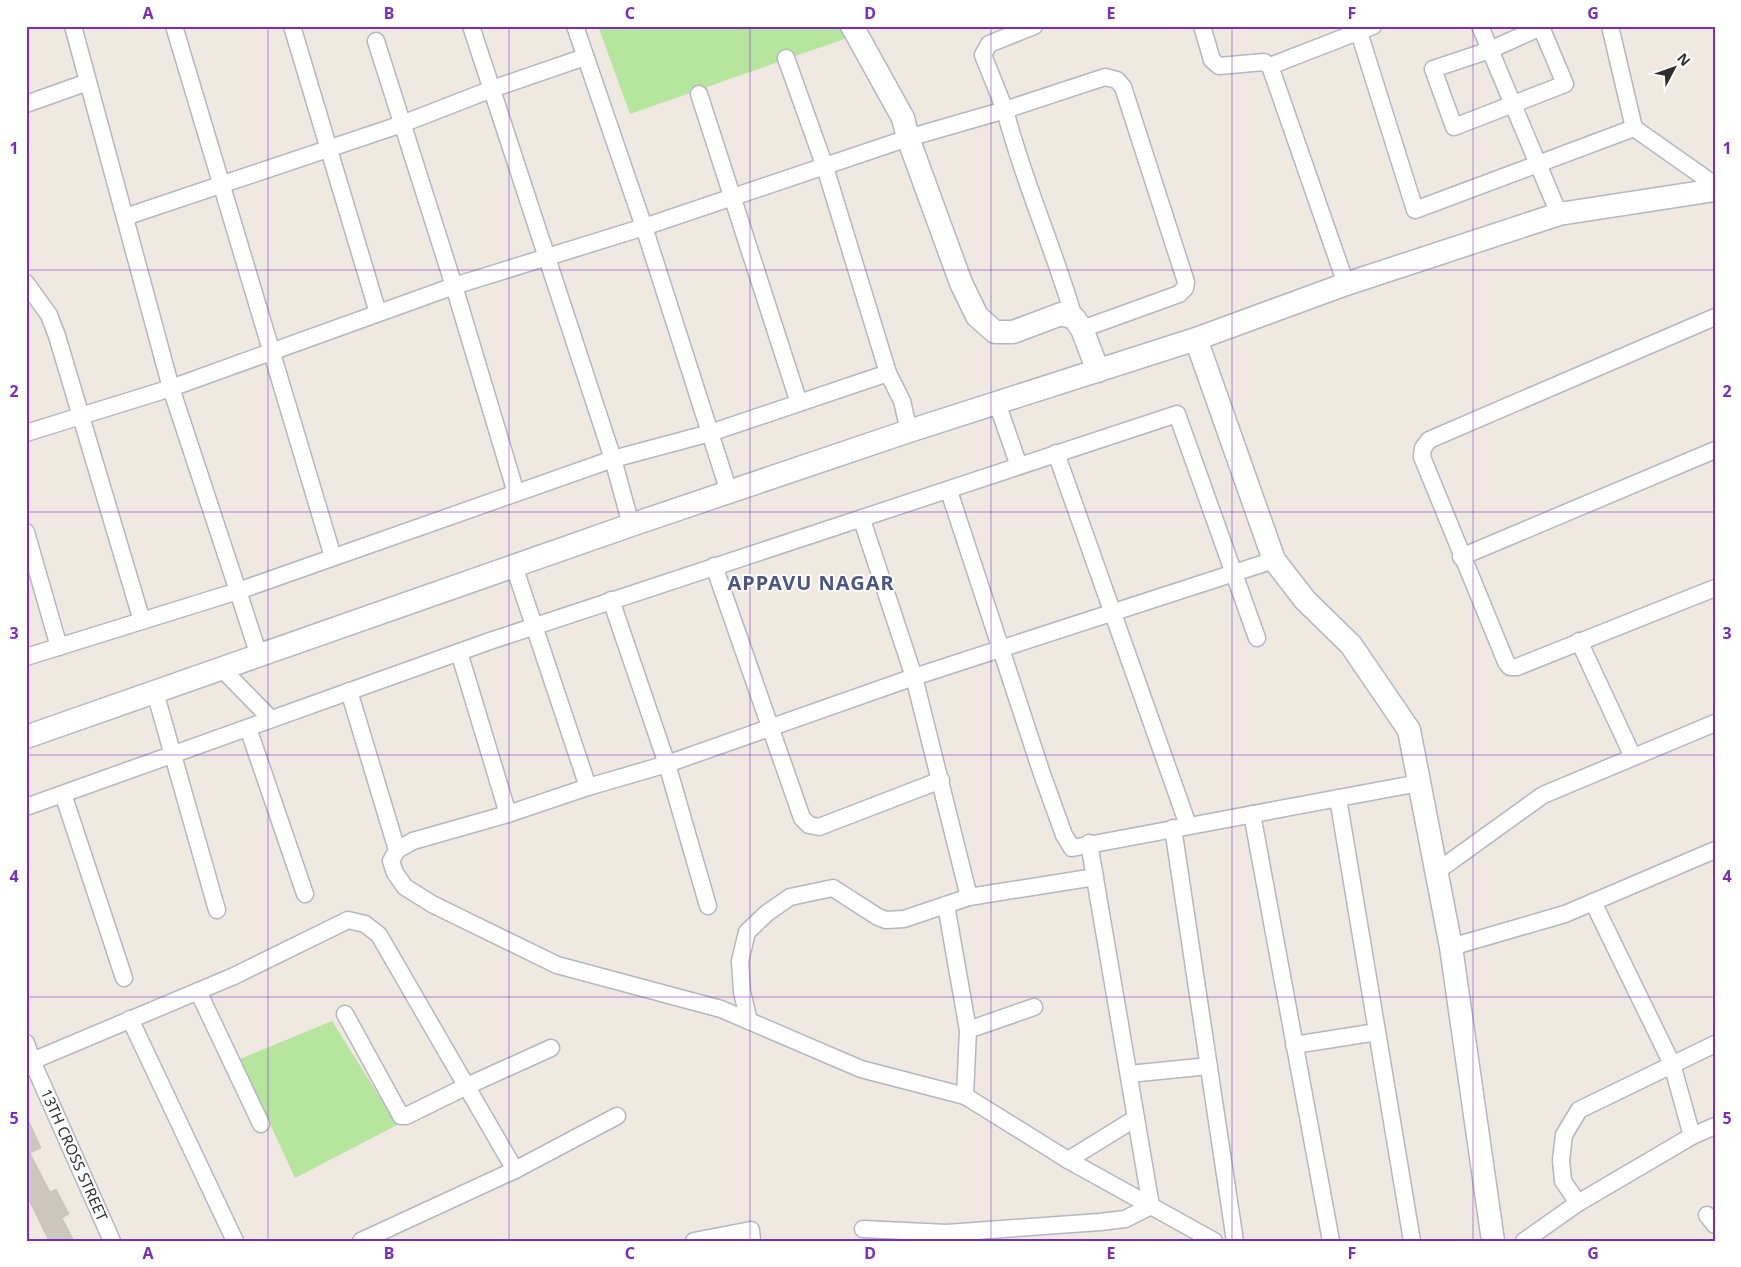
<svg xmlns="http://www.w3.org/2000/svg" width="1741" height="1267" viewBox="0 0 1741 1267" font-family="'Noto Sans',sans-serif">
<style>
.green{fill:#b6e59e}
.building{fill:#cbc7bf;stroke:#cbc5ba}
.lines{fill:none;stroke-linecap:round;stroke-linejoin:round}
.street-casing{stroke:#b4b7c1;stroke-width:19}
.secondary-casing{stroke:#b4b7c1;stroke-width:25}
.street{stroke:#fff;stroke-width:16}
.secondary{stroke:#fff;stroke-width:22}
.grid{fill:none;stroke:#7b2cbf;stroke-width:1;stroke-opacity:0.55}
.labels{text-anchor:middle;stroke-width:4;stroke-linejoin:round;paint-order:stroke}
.street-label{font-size:15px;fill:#2e2e2e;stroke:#fff}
.district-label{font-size:20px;font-weight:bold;letter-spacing:1px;fill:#4d5680;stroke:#fff}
.neatline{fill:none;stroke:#7b2cbf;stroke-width:2}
.grid-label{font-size:16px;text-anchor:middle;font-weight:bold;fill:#7b2cbf}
</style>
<rect width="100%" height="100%" fill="#efe9e1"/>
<path class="green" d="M598,26H842L847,38L630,114Z
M332,1021L397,1125L295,1178L240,1059Z"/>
<path class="building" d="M26,1115L41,1148L30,1153L50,1192L56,1189L69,1214L62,1218L74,1241H49L26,1194Z"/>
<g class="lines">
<defs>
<g id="street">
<path d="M174,26L333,557"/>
<path d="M292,26L378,313"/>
<path d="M471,26L613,459L710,433L888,373L902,401L909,431"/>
<path d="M575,26L644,227L729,492"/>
<path d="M1034,26L989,44L983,55L1005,110L1105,77L1117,80L1123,87L1186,282L1185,288L1179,294L1082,329"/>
<path d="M1202,26L1212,60L1219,66L1264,62L1270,66L1346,284"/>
<path d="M1357,26L1415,210L1634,128L1715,185"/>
<path d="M1480,26L1559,214"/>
<path d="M1610,26L1634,128"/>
<path d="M1541,27L1565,84L1454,127L1433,69L1490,50Z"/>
<path d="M376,41L454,286L516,493"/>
<path d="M786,58L825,167L888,373"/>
<path d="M1270,66L1373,26"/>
<path d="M699,94L799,403"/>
<path d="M26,104L88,82"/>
<path d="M125,217L402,124L492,89L585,57"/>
<path d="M26,283L49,315L57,336L142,621"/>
<path d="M1715,317L1429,440L1423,448L1422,457L1506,662L1510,667H1517L1715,588"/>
<path d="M997,403L1019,466"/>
<path d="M26,433L171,388L454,286L644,227L908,138L1005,110C1023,181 1054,248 1074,318"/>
<path d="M1056,453L1188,825"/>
<path d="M949,491L1042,774L1064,835L1072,848L1419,783"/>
<path d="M862,520L914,677L969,897"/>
<path d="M26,532L59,647"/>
<path d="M1461,557L1715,450"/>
<path d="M514,566L588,787"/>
<path d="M714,566L802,818L809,825L819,827L941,780"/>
<path d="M611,600L667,764L708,906"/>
<path d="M1579,641L1633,757"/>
<path d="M459,652L508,814"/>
<path d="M259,656L238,591L613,459L631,525"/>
<path d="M26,657L238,591L171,388L73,26"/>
<path d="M222,669L271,719"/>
<path d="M349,691L397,850"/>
<path d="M155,692L217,910"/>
<path d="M248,728L305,894"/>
<path d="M63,794L124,978"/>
<path d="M1338,798L1412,1241"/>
<path d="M26,807L490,641L1177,414L1257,638"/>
<path d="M1252,814L1331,1241"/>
<path d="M1173,828L1235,1241"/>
<path d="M1436,872L1543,795L1715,723"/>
<path d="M1593,902L1672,1064L1692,1136"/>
<path d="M946,905L968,1030L965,1096"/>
<path d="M1451,947L1565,914L1715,850"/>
<path d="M198,991L261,1124"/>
<path d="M345,1014L401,1116H406L467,1086L551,1048"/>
<path d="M130,1019L235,1241"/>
<path d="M749,1021L742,992L740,961L747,932L767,913L790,897L833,888L878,917L886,920L904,919L969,897L1095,877"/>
<path d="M968,1030L1034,1007"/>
<path id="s1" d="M26,1043L32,1061L112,1241"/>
<path d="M1294,1045L1377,1032"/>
<path d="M32,1061L234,976L348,920L365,924L379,935L515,1170L361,1241"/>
<path d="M1129,1074L1209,1066"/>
<path d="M1068,1160L1136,1118"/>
<path d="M515,1170L617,1116"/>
<path d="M1578,1203L1563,1181L1561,1160L1564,1135L1579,1110L1715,1044"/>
<path d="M1707,1215L1715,1225"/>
<path d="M863,1229L947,1233L1100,1222L1125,1219L1151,1206L1089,843"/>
<path d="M694,1241L751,1230L752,1241"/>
<path d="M1214,1241L1068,1160L965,1096L861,1069L721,1009L557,965L432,904L405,887L395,873L391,861L397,850L413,841L508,814L588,787L667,764L914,677L1274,560"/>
<path d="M1524,1241L1578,1203L1692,1136L1715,1126"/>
</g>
<path id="secondary" d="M852,26L903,118L908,138L961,283L977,316L995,332H1013L1061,314L1074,318L1082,329L1098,371
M1196,339L1274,560L1305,600L1351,645L1409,730L1451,947L1493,1241
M26,737L631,525L909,431L1196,339L1346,284L1559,214L1715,190"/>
</defs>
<use href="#street" class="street-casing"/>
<use href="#secondary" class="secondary-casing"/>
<use href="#street" class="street"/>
<use href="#secondary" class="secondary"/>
</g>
<path class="grid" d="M268,26V1241M509,26V1241M750,26V1241M991,26V1241M1232,26V1241M1473,26V1241M26,270H1715M26,512H1715M26,755H1715M26,997H1715"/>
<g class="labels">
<g class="street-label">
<text dy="5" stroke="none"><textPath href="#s1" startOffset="122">13TH CROSS STREET</textPath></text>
</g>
<g class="district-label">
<text x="811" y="590">APPAVU NAGAR</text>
</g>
</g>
<rect width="1741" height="1267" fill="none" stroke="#ffffff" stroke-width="55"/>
<g transform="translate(1674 68) rotate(49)" stroke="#ffffff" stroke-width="4" paint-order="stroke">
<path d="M0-4L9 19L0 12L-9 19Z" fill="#2e2e2e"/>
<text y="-8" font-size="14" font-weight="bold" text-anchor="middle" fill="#2e2e2e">N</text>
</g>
<rect x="28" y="28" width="1686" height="1212" class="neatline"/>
<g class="grid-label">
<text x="148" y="19">A</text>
<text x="389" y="19">B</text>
<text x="630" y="19">C</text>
<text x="870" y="19">D</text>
<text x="1111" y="19">E</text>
<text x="1352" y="19">F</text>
<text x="1593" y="19">G</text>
<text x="14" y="154">1</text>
<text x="1727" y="154">1</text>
<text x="14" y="397">2</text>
<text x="1727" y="397">2</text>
<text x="14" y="639">3</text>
<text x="1727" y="639">3</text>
<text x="14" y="882">4</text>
<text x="1727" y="882">4</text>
<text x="14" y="1124">5</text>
<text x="1727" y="1124">5</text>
<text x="148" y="1259">A</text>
<text x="389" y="1259">B</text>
<text x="630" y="1259">C</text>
<text x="870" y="1259">D</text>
<text x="1111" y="1259">E</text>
<text x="1352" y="1259">F</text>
<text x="1593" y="1259">G</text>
</g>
</svg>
